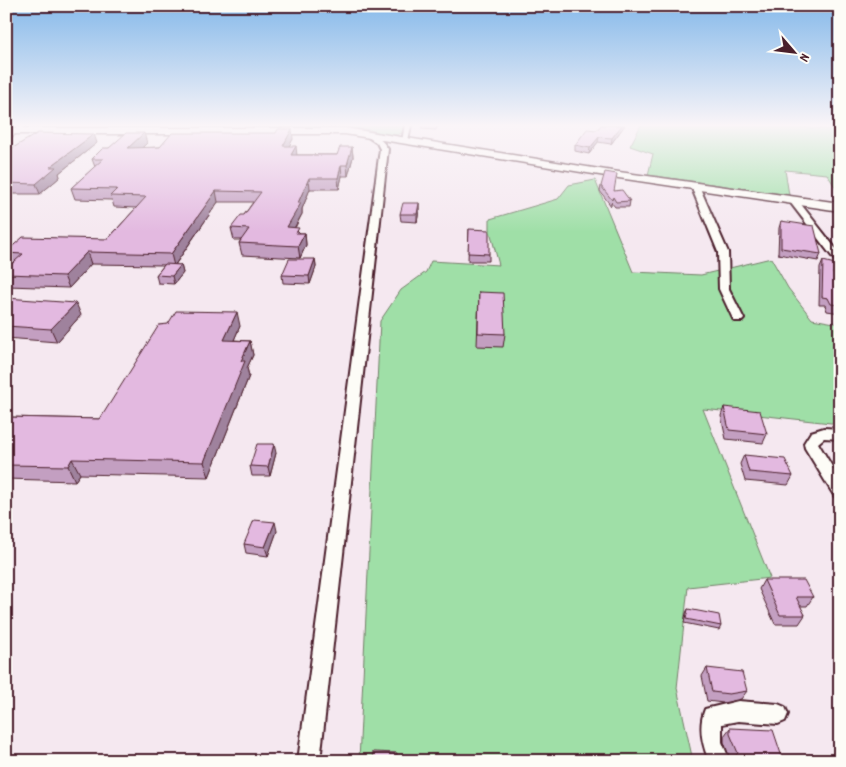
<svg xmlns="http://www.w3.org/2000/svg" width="846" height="767" viewBox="0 0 846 767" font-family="Dekko,sans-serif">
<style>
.green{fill:#9fdfa7;stroke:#747f69}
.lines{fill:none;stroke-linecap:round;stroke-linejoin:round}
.street-casing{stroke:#4a1f2b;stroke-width:4}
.secondary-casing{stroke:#4a1f2b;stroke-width:3}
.street{fill:#fdfcf7;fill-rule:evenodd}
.secondary{fill:#fdfcf7;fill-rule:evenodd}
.wall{fill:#c39fc1;stroke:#4a1f2b}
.shaded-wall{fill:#9f829d;stroke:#4a1f2b}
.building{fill:#e3b9e0;stroke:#4a1f2b}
</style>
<rect width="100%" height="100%" fill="#f5e8f0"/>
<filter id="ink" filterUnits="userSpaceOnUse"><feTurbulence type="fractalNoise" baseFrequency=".02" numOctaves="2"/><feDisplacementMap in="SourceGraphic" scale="10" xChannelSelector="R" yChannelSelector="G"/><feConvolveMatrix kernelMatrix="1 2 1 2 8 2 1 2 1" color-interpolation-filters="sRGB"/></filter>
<g filter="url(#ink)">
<path class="green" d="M260,125H404L402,133C391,139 376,130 364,129C329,126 293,128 257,128Z
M641,125H772L840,130V195L827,174L785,170L789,195L648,175L653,154L630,146Z
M595,180L633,272L701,275L771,258L788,288L812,319L840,324V424L703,409L770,578L688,587L677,688L693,761H359L380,321L401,290L426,272L431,261L499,265L490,231V219L558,199L569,185Z"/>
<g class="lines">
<defs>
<path id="street" d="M20,125H27L6,140V135Z
M405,125H411L408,141L405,143L402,141Z
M365,133C375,132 383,141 388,149L320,761H298L380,149L377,143L365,135Z
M692,184L699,186L728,252L729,289L744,319L742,321H734L719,289L718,252L691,186Z
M790,198H796L840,254V264L837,263L790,202Z
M824,428L840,429V439L824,438L818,443L840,480V499L835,497L805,448L804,443L811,432Z
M738,701L778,704L785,707L788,714L785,721L778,724L738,721L722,724V742L730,761H709C702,744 698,726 705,709Z"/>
<path id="secondary" d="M6,128H345L612,171L840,203V211L612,177L345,134H6Z"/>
</defs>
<use href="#street" class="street-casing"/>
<use href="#secondary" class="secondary-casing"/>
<use href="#street" class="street"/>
<use href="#secondary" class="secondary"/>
</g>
<path class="wall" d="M422,125H438L436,130L422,129Z
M601,125H625L611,144L598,142L589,154L575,151V145L597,130Z
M293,139L289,146L297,155H337L352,147L353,157L348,176H342L339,189H310L302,209V214L295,228L300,233H305L306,245L300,258L242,255L239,243L241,240H234L231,228L244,215L253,202H218L175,265H181L183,273L174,284L158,283L156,275L164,265L91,264L69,288L7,286L6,269L10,265L6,256V252L108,239L136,208L114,207L112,200L75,199L71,188L95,167L92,159L109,148L147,143L142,148L160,147Z
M97,143L59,173L60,177L40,194H6V152Z
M601,186L614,191L630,201L629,207H615L611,202V206L600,191Z
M419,203V211L417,222L401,221L400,214Z
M781,221L821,254L818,261L778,254L779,228Z
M469,229L489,254V261H468Z
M315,259L316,267L310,284L283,283L282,275Z
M823,261L833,274L840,285V313L827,311L825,305H819L820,268Z
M479,292L505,334L503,347L477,346Z
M6,298L81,315L57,342L6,338Z
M240,326L234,340L250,341L253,355L247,368L249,376L209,477L80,474L75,481L6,479V417L100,419Z
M724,407L767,434L763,443L726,439L721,416Z
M276,453L270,476H252L250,466Z
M744,455L793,476L788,485L745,481L740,464Z
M277,531L268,556L246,553L244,544Z
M764,580L813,597L807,606H800L805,615L799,624H775L759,589Z
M688,609L721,626L719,630L684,623L686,613Z
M707,668L747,691L741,699L723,703L707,701L702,676Z
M730,728L783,760L731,761L724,742V736Z"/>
<path class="shaded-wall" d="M622,125H625L611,144L612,138Z
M292,129L293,139L284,156L283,146Z
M144,133L147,143L131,158L128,148Z
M94,134L97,143L59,173L60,177L40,194L36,184L50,167Z
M599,137L598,142L589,154L590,148Z
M296,146L297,156L291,155Z
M352,147L353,157L348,176L347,165Z
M341,165L342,176L339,189L338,178Z
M309,178L310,189L302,209V214L288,239L287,227Z
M216,191L218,202L174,266L171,254Z
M419,203V211L417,222V214Z
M305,233L306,245L300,258L298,246Z
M87,252L91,264L69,288L64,276Z
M315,259L316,267L310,284L309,276Z
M181,265L183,273L174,284L172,276Z
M76,303L81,315L57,342L51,329Z
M237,312L240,326L228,354L224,340Z
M250,341L253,355L247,368L249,376L209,477L204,462L241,361Z
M274,444L276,453L270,476L268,467Z
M72,459L80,474L75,481L68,466Z
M275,522L277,531L268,556L265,547Z"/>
<path class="building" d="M601,125H622L612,138L599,137L590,148L575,145L587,129L597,130Z
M278,129H292L283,146H296L291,155H337L340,147H352L347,165H341L338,178H309L298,203H301L287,227L299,228L296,233H305L298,246L239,243L249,229L231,228L241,215H244L261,192L216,191L171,254L87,252L64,276L6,274V269L23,254L6,253V252L23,237L108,239L146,197L110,196L117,189L71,188L103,159H92L103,148H109L126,133H144L128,148L160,147L172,133H276Z
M38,133L94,134L50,167H56L36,184L6,183V152Z
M605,172L617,174L614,191L622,190L630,201L616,202L613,197L612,200L601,186Z
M403,203H419L417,214H400Z
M781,221L814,226L821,254L781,248Z
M469,229L489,230V254L468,253Z
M289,259H315L309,276L282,275Z
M823,261L835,264L833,274L839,275L840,305L831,304L828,298L822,297Z
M165,264L181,265L172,276L156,275Z
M479,292L503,293L505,334L478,333Z
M6,298L76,303L51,329L6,326Z
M176,311L237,312L224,340L250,341L241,361H245L204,462L72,459L68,466L6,465V417L100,419L159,325L168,324Z
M724,407L760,411L767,434L729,430Z
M257,444H274L268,467L250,466Z
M744,455L785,459L793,476L749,472Z
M254,520L275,522L265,547L244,544Z
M764,580H804L813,597H796L805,615H780Z
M688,609L719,615L721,626L686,619Z
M707,668L742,672L747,691L729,694L712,692Z
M730,728L773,730L783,760L734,757L738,753L730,734Z
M373,752L397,753L396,761H372Z"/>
</g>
<linearGradient id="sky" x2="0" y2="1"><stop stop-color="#85b9ea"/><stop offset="0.54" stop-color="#faf5f8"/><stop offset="1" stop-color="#faf5f8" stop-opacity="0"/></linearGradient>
<rect width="846" height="232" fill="url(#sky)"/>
<rect width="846" height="767" fill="none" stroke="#fdfcf7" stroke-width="25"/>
<rect x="12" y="12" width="821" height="742" fill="none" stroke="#4a1f2b" stroke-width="2" filter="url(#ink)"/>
<g transform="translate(794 52) rotate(118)" stroke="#fdfcf7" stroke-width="4" paint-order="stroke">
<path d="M0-4L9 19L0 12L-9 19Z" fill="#4a1f2b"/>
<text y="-8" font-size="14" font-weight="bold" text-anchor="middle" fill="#4a1f2b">N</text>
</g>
</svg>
